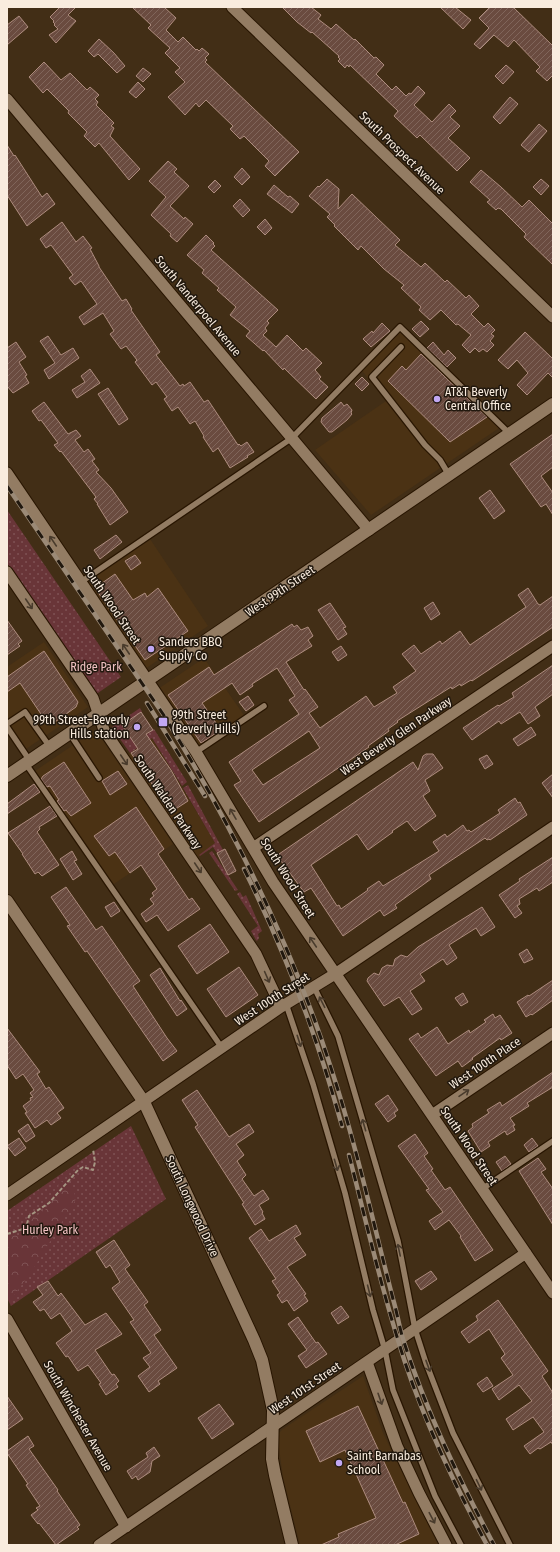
<svg xmlns="http://www.w3.org/2000/svg" width="560" height="1552" viewBox="0 0 560 1552" font-family="'Fira Sans Condensed',sans-serif">
<style>
.built{fill:#4b3214}
.grass{fill:url(#grass-dots)}
.forest{fill:url(#forest-crowns)}
.building{fill:url(#building-hatch);stroke:#ae8c7e;fill-rule:evenodd}
.lines{fill:none;stroke-linecap:round;stroke-linejoin:round}
.lane-casing{stroke:#281500;stroke-width:8}
.street-casing{stroke:#281500;stroke-width:13}
.secondary-casing{stroke:#281500;stroke-width:14}
.path{stroke:#a59582;stroke-width:2;stroke-dasharray:4 2;stroke-linecap:butt}
.lane{stroke:#937c63;stroke-width:5.5}
.street{stroke:#937c63;stroke-width:11}
.secondary{stroke:#937c63;stroke-width:12}
.rail-casing{stroke:#9b8a77;stroke-width:4.5}
.rail{stroke:#21180e;stroke-width:3;stroke-dasharray:9;stroke-linecap:butt}
.oneway{stroke:#493b2c}
.poi-dot{fill:#c1a8f3;stroke:#21180e;stroke-width:1.5}
.labels{text-anchor:middle;stroke-width:3;stroke-linejoin:round;paint-order:stroke}
.street-label{font-size:12px;fill:#f9ecde;stroke:#21180e}
.poi-label{font-size:12px;fill:#f9ecde;stroke:#21180e;text-anchor:start}
.park-label{font-size:12px;fill:#f0c1c2;stroke:#21180e}
</style>
<defs>
<pattern id="grass-dots" width="8" height="8" patternUnits="userSpaceOnUse"><rect width="8" height="8" fill="#693538"/><path d="M2 2h.1M6 6h.1" fill="none" stroke="#7f5254" stroke-width="1.8" stroke-linecap="round"/></pattern>
<pattern id="forest-crowns" width="20" height="18" patternUnits="userSpaceOnUse"><rect width="20" height="18" fill="#693538"/><path d="M2 6a3 3 0 1 1 6 0M12 15a3 3 0 1 1 6 0" fill="none" stroke="#7f5254"/></pattern>
<pattern id="building-hatch" width="6" height="6" patternUnits="userSpaceOnUse"><rect width="6" height="6" fill="#6a4b3f"/><path d="M-1 1l2-2M0 6l6-6M5 7l2-2" fill="none" stroke="#80655a"/></pattern>
</defs>
<rect width="100%" height="100%" fill="#422e16"/>
<path class="built" d="M400,327L502,426L371,515L315,450L386,401L360,368Z
M148,536L208,626L145,669L85,580Z
M44,642L88,707L23,751L7,727V667Z
M204,658L248,721L201,752L158,689Z
M97,732L173,844L111,886L32,773L91,733Z
M152,738L174,774L215,843L197,858L127,755Z
M363,1376L383,1433L438,1545H300L283,1477L279,1448V1433L283,1429Z"/>
<path class="grass" d="M7,510L121,677L95,695L7,563Z
M140,708L142,712L122,725L125,729L117,735L112,727Z
M154,729L187,782L182,786L152,738L130,753L120,739L128,734L134,743Z
M188,785L223,850L217,853L213,847L200,856L199,855L215,843L183,788Z
M212,851L238,890L235,891L209,853Z
M240,892L243,897L246,895L262,931L258,934L259,938L257,941L256,940L251,931L258,926L237,894Z
M131,1126L166,1199L11,1306L7,1298V1211Z"/>
<path class="forest" d="M59,1180L73,1189L76,1199L32,1271L10,1301L7,1295V1236L19,1235L28,1231L30,1220L45,1210L58,1190Z"/>
<path class="building" d="M60,7H76L68,15L76,21L56,43L49,35L58,29L54,25L55,24L53,22L54,21L50,17Z
M132,7H164L176,18L166,30L178,42L183,37L196,50L197,49L199,51L202,48L209,54L205,58L207,60L205,62L299,152L275,176L265,166L269,161L244,136L240,139L230,129L233,126L206,100L199,107L196,103L185,115L168,97L185,82L175,72L180,68L165,53L170,48L148,28L151,25Z
M282,7H311L321,15L318,19L331,29L336,24L354,40L355,39L374,58L376,57L384,65L376,74L392,90L396,86L406,96L409,93L411,94L418,86L425,93L414,105L432,122L449,104L456,111L450,117L460,126L448,138L470,158L457,171L420,135L417,138L394,116L398,111L350,65L349,67L347,65L345,68L338,61L340,59L338,57L339,56L312,32L311,33L297,22Z
M440,7H455L471,20L463,29Z
M490,7H513L553,46V75L547,81L536,71L540,67L514,40L508,47L494,35L480,49L474,44L489,28L479,18Z
M19,16L28,27L7,45V25Z
M99,39L114,53L125,66L117,73L98,54L94,57L88,51Z
M44,62L61,80L70,73L87,90L90,87L99,95L95,99L98,102L96,105L114,123L111,126L114,128L110,136L140,169L129,180L99,143L95,147L84,136L87,132L68,113L69,111L47,89L43,93L29,77Z
M506,65L514,72L503,84L495,76Z
M143,68L151,74L143,82L136,76Z
M138,82L145,89L136,98L129,92Z
M510,97L518,104L500,124L493,117Z
M539,124L547,131L529,152L521,145Z
M7,145L14,156L15,155L42,197L47,193L55,204L27,226L7,195Z
M168,161L177,169L174,172L189,186L170,206L184,219L185,217L193,224L177,242L170,236L171,234L151,215L166,197L149,181Z
M242,168L250,177L242,185L234,177Z
M481,170L501,187L522,207L529,200L553,224V265L524,237L526,234L501,209L498,208L496,210L487,202L490,200L470,182Z
M327,179L339,189L338,209L352,194L400,240L395,245L421,267L425,263L445,282L447,280L466,298L469,295L479,306L471,314L484,327L488,323L495,330L491,334L494,336L490,341L494,345L487,352L483,349L479,352L475,348L470,353L462,345L471,335L458,324L456,325L441,310L430,320L419,310L421,307L401,288L404,285L384,269L361,246L358,250L334,226L335,225L327,217L330,214L309,196L318,186L319,187Z
M541,179L549,186L541,195L533,187Z
M215,180L221,186L214,193L208,187Z
M274,185L288,197L290,196L299,204L292,213L267,194Z
M240,199L250,210L243,217L233,206Z
M265,219L272,228L265,235L257,227Z
M62,222L76,242L83,236L92,248L90,249L99,266V267L122,301L126,299L132,309L131,310L160,352L156,355L180,386L183,384L184,386L190,382L204,402L208,400L238,445L239,444L241,446L247,442L254,452L247,456L248,457L230,468L218,448L213,452L203,437L204,436L195,421L190,424L178,407L172,411L164,399L167,397L156,382L152,385L135,362L137,360L126,346L121,349L110,334L114,331L103,313L84,325L79,317L97,304L81,281L75,285L69,278L73,275L51,245L46,248L40,239Z
M206,235L214,243L213,244L215,246L211,250L278,310L267,321L269,323L265,328L267,331L263,335L276,347L287,335L303,351L306,348L322,363L315,370L321,377L319,379L328,387L316,399L284,368L283,370L264,350L263,351L246,336L250,331L230,315L236,307L217,290L219,288L202,273L204,270L187,255Z
M421,321L429,329L420,337L412,329Z
M382,323L390,331L371,347L363,339L372,331L373,333Z
M525,332L553,359V378L548,373L527,395L517,385L528,373L517,360L508,369L498,360Z
M48,336L61,355L73,348L79,358L49,379L44,370L55,363L40,341Z
M16,342L26,357L19,362L27,375L25,376L29,383L13,393L7,386V348Z
M433,342L444,355L448,350L456,358L447,367L427,348Z
M421,354L487,417L450,442L388,381L402,366L406,370Z
M90,369L100,383L77,398L72,390L85,382L81,376Z
M362,377L369,384L362,391L355,384Z
M108,388L128,419L119,425L98,394Z
M44,402L68,434L76,430L81,436L75,440L84,452L88,449L95,459L92,461L99,470L96,472L111,488L128,512L110,525L97,504H98L94,499L96,497L61,451L60,452L54,445L58,443L41,420L39,421L32,411Z
M341,402L344,406L347,404L352,410L351,413L352,414L347,420L332,432H329L321,422L322,418Z
M553,434V467L541,476L553,493V515L546,504L541,507L510,464Z
M490,490L505,511L494,519L479,498Z
M116,535L122,542L100,559L94,550Z
M135,555L141,563L131,570L125,561Z
M115,574L133,600L145,593L147,597L158,588L188,631L145,660L95,588Z
M528,588L538,604L540,605L553,596V627L472,681L471,680L461,686L460,684L452,689L451,687L397,721L398,722L388,729L389,731L368,746L369,747L259,822L234,785L241,781L229,762L299,714L289,700L295,696L277,668L252,684L253,686L240,695L232,683L202,703L221,730L201,743L168,695L209,667L214,675L292,624L294,627L297,625L301,630L308,627L313,636L308,640L312,646L286,662L304,690L305,689L318,707L309,713L320,728L366,696L374,707L397,693L393,687L416,671L402,654L414,645L421,654L440,641L442,644L460,631L470,645L526,607L518,595ZM309,731L320,748L263,785L252,770Z
M433,602L440,614L431,620L424,608Z
M330,603L346,627L343,628L347,634L338,640L318,610Z
M7,620L22,641L18,644L20,646L7,655Z
M341,646L347,655L338,661L332,652Z
M44,651L78,702L76,707L52,724L47,723L20,683L7,692V677Z
M553,665V694L535,707L540,716L528,724L520,712L501,724L499,721L472,740L463,728L498,705L499,706L514,697L512,693Z
M248,696L254,705L246,711L239,702Z
M141,712L153,730L146,734L171,770L188,801L171,812L131,753L138,749L122,725Z
M531,727L536,735L518,746L513,739Z
M426,754H433L443,768L425,780L430,791L423,796L436,816L415,831L407,821L392,831L393,832L368,850L357,834L311,865L337,906L339,905L341,909L368,890L367,889L379,881L383,886L439,851L433,842L445,834L447,837L463,825L467,831L469,830L471,832L500,813L498,810L515,798L518,803L520,802L527,815L490,840L489,839L487,840L485,838L429,875L431,879L395,905L397,908L384,916L380,910L343,936L311,888L304,892L278,857L279,854L413,762L418,770L423,756Z
M487,755L493,764L485,769L479,759Z
M64,762L91,803L71,816L66,810L64,811L57,801L59,800L50,786L47,787L41,779L43,776Z
M118,771L127,784L110,795L102,781Z
M553,774V798L542,783Z
M34,784L40,792L7,814V804Z
M50,806L57,816L39,827L40,829L37,832L59,865L42,876L38,872L35,874L22,854H23L8,833Z
M136,807L164,849L158,854L189,900L192,898L200,909L168,931L157,915L146,922L141,914L154,904L150,899L154,896L152,893L157,889L141,865L130,873L115,852L109,856L94,836Z
M225,849L236,871L228,875L217,853Z
M72,851L77,860L74,861L82,874L73,880L60,859Z
M553,857V882L539,891L537,888L519,899L520,904L517,906L522,913L515,918L499,895L520,881L519,879Z
M66,887L96,930L102,926L140,981L133,986L167,1038L177,1051L163,1061L87,951L85,952L67,926L70,925L51,897Z
M114,902L120,911L111,917L105,907Z
M482,907L495,927L481,936L476,928L449,945L457,958L447,965L443,959L420,974L425,981L410,991L422,1009L412,1015L399,997L384,1006L367,981L368,978L374,973L379,975L382,968L387,965L393,966L395,959L401,955L407,957L418,947Z
M210,924L229,952L197,974L178,946Z
M527,949L533,959L524,963L519,954Z
M239,967L258,995L226,1017L207,989Z
M160,968L180,1001L181,1000L187,1009L177,1016L150,975Z
M553,980V1000L532,1015L531,1014L526,1017L517,1002L528,995L529,996Z
M463,993L468,1002L461,1006L455,998Z
M493,1014L495,1018L500,1015L512,1033L501,1040L500,1038L472,1058L473,1059L462,1067L458,1061L436,1076L409,1039L418,1033L421,1038L437,1027L448,1044L469,1030L470,1033L486,1022L484,1020Z
M7,1028L40,1072L37,1074L46,1089L49,1087L64,1108L57,1113L61,1118L51,1125L47,1120L35,1128L25,1113L27,1112L23,1106L31,1100L30,1098L33,1097L30,1093L34,1090L23,1074L16,1079L7,1065Z
M553,1072V1087L527,1103L529,1106L510,1118L515,1125L513,1126L515,1130L507,1135L505,1131L488,1142L490,1146L481,1152L468,1131L473,1127L472,1124L489,1113L487,1110L500,1102L502,1106Z
M197,1090L229,1137L249,1124L254,1132L236,1144L244,1155L237,1161L246,1175L242,1179L254,1196L263,1190L269,1199L259,1205L263,1212L262,1213L265,1219L255,1225L242,1204L244,1203L195,1127L198,1125L182,1100Z
M388,1095L398,1110L394,1113L396,1116L388,1122L375,1104Z
M28,1124L35,1136L26,1142L18,1131Z
M415,1134L428,1153L424,1156L433,1169L431,1170L445,1190L450,1187L493,1250L475,1261L460,1237L461,1236L449,1220L435,1230L429,1221L443,1212L426,1190L429,1189L398,1146Z
M19,1138L26,1148L15,1156L7,1146Z
M532,1138L538,1146L529,1152L524,1145Z
M505,1156L511,1164L502,1171L496,1162Z
M538,1158L546,1169L541,1172L553,1189V1225L519,1171Z
M296,1225L301,1234L294,1238L306,1255L287,1267L306,1294L304,1295L308,1301L294,1311L287,1300L282,1303L277,1295L280,1293L272,1281L276,1279L249,1238L261,1229L269,1241Z
M114,1240L130,1265L125,1269L148,1302L144,1305L161,1330L154,1335L177,1368L158,1381L160,1384L149,1392L138,1376L150,1367L143,1358L151,1353L130,1322L134,1320L112,1288L120,1282L110,1265L106,1268L96,1252Z
M431,1271L437,1279L421,1290L415,1281Z
M48,1281L58,1296L61,1293L85,1325L106,1313L122,1334L95,1350L112,1375L114,1374L119,1381L116,1384L118,1387L106,1395L99,1384L101,1383L88,1365L78,1371L68,1356L66,1357L56,1343L72,1331L60,1313L51,1319L44,1309L40,1311L33,1302L43,1295L37,1287Z
M498,1300L548,1371L542,1376L553,1393V1445L551,1442L540,1449L538,1448L530,1454L524,1446L544,1432L533,1417L513,1430L506,1419L532,1401L519,1385L499,1400L492,1389L513,1375L501,1358L505,1354L489,1329L469,1343L461,1332L478,1320L476,1316Z
M341,1306L349,1317L338,1324L331,1313Z
M298,1317L316,1343L318,1342L327,1354L306,1368L298,1356L307,1350L288,1324Z
M487,1377L493,1386L483,1392L477,1384Z
M7,1396L23,1419L7,1430Z
M219,1404L234,1424L212,1439L198,1418Z
M358,1406L403,1503L405,1502L419,1534L395,1545H321L339,1537L338,1534L376,1518L345,1450L320,1462L306,1431Z
M28,1436L34,1446L29,1449L58,1490L57,1491L80,1525L77,1527L79,1529L56,1545L39,1523L38,1524L31,1515L38,1510L36,1508L40,1506L26,1485L28,1484L7,1453V1451Z
M154,1447L160,1456L152,1461L150,1472L138,1480L136,1476L132,1479L127,1471L148,1457L146,1453Z"/>
<g class="lines">
<defs>
<path id="lane" d="M401,347L372,377L425,445L440,460L449,475
M81,582L292,438L400,327L510,434
M7,724L25,712L50,747
M7,727L30,761
M70,734L99,778
M196,752L264,706
M26,764L222,1048
M314,987L338,1036L398,1241L415,1329L426,1363L453,1433L510,1545
M286,1004L313,1084L345,1193L373,1310L385,1350L393,1390L435,1496L461,1545
M482,1189L553,1141"/>
<path id="street" d="M232,7L553,317
M7,99L369,530
M7,473L196,752L273,882L553,1293
M7,572L93,698L104,730L256,954L281,1007
M253,848L553,646
M432,1115L553,1033
M7,1195L281,1007L335,974L553,827
M7,1319L126,1527
M367,1362L397,1446L419,1493L446,1545
M99,1545L526,1253"/>
<path id="secondary" d="M7,776L553,404
M7,901L144,1102L254,1340L262,1360L273,1410L272,1459L275,1475L292,1545"/>
</defs>
<use href="#lane" class="lane-casing"/>
<use href="#street" class="street-casing"/>
<use href="#secondary" class="secondary-casing"/>
<path class="path" d="M7,1234L26,1228L29,1216L49,1203L78,1170L83,1167L93,1170L95,1162L93,1149"/>
<use href="#lane" class="lane"/>
<use href="#street" class="street"/>
<use href="#secondary" class="secondary"/>
<defs>
<path id="rail" d="M7,486L163,714C232,825 291,943 331,1068C356,1144 373,1222 393,1299C397,1312 399,1326 403,1339C426,1411 459,1479 494,1545
M147,703L205,796
M244,869C284,949 318,1039 342,1126
M349,1155C365,1217 379,1279 398,1340C419,1411 452,1480 487,1545"/>
</defs>
<use href="#rail" class="rail-casing"/>
<use href="#rail" class="rail"/>
</g>
<defs><path id="oneway-shaft" d="M-6 0H5M1.5-3L5.5 0L1.5 3" fill="none" stroke-width="1.6" stroke-linecap="round" stroke-linejoin="round"/></defs>
<g class="oneway">
<use href="#oneway-shaft" transform="translate(53 541) rotate(-124)"/>
<use href="#oneway-shaft" transform="translate(29 604) rotate(56)"/>
<use href="#oneway-shaft" transform="translate(126 649) rotate(-124)"/>
<use href="#oneway-shaft" transform="translate(124 760) rotate(56)"/>
<use href="#oneway-shaft" transform="translate(233 814) rotate(-120)"/>
<use href="#oneway-shaft" transform="translate(198 868) rotate(56)"/>
<use href="#oneway-shaft" transform="translate(313 942) rotate(-124)"/>
<use href="#oneway-shaft" transform="translate(267 977) rotate(66)"/>
<use href="#oneway-shaft" transform="translate(322 1002) rotate(-117)"/>
<use href="#oneway-shaft" transform="translate(299 1041) rotate(72)"/>
<use href="#oneway-shaft" transform="translate(464 1093) rotate(-34)"/>
<use href="#oneway-shaft" transform="translate(364 1125) rotate(-106)"/>
<use href="#oneway-shaft" transform="translate(336 1165) rotate(74)"/>
<use href="#oneway-shaft" transform="translate(399 1250) rotate(-102)"/>
<use href="#oneway-shaft" transform="translate(369 1291) rotate(76)"/>
<use href="#oneway-shaft" transform="translate(428 1366) rotate(70)"/>
<use href="#oneway-shaft" transform="translate(380 1399) rotate(71)"/>
<use href="#oneway-shaft" transform="translate(479 1485) rotate(64)"/>
<use href="#oneway-shaft" transform="translate(432 1518) rotate(62)"/>
</g>
<g class="poi-dot">
<circle cx="437" cy="399" r="4"/>
<circle cx="151" cy="649" r="4"/>
<rect x="158" y="717" width="10" height="10" rx="2"/>
<circle cx="137" cy="727" r="4"/>
<circle cx="339" cy="1463" r="4"/>
</g>
<g class="labels">
<g class="street-label">
<text transform="translate(402 153) rotate(44)" y="4">South Prospect Avenue</text>
<text transform="translate(198 306) rotate(50)" y="4">South Vanderpoel Avenue</text>
<text transform="translate(280 591) rotate(-34)" y="4">West 99th Street</text>
<text transform="translate(112 605) rotate(56)" y="4">South Wood Street</text>
<text transform="translate(396 736) rotate(-34)" y="4">West Beverly Glen Parkway</text>
<text transform="translate(168 802) rotate(56)" y="4">South Walden Parkway</text>
<text transform="translate(288 878) rotate(58)" y="4">South Wood Street</text>
<text transform="translate(272 999) rotate(-33)" y="4">West 100th Street</text>
<text transform="translate(485 1063) rotate(-34)" y="4">West 100th Place</text>
<text transform="translate(469 1146) rotate(56)" y="4">South Wood Street</text>
<text transform="translate(192 1206) rotate(65)" y="4">South Longwood Drive</text>
<text transform="translate(305 1388) rotate(-34)" y="4">West 101st Street</text>
<text transform="translate(78 1416) rotate(60)" y="4">South Winchester Avenue</text>
</g>
<g class="poi-label">
<text x="445" y="396">AT&amp;T Beverly<tspan x="445" dy="14">Central Office</tspan></text>
<text x="159" y="646">Sanders BBQ<tspan x="159" dy="14">Supply Co</tspan></text>
<text x="172" y="719">99th Street<tspan x="172" dy="14">(Beverly Hills)</tspan></text>
<text x="129" y="724" text-anchor="end">99th Street–Beverly<tspan x="129" dy="14">Hills station</tspan></text>
<text x="347" y="1460">Saint Barnabas<tspan x="347" dy="14">School</tspan></text>
</g>
<g class="park-label">
<text x="96" y="671">Ridge Park</text>
<text x="50" y="1234">Hurley Park</text>
</g>
</g>
<rect width="560" height="1552" fill="none" stroke="#f9ecde" stroke-width="16"/>
</svg>
